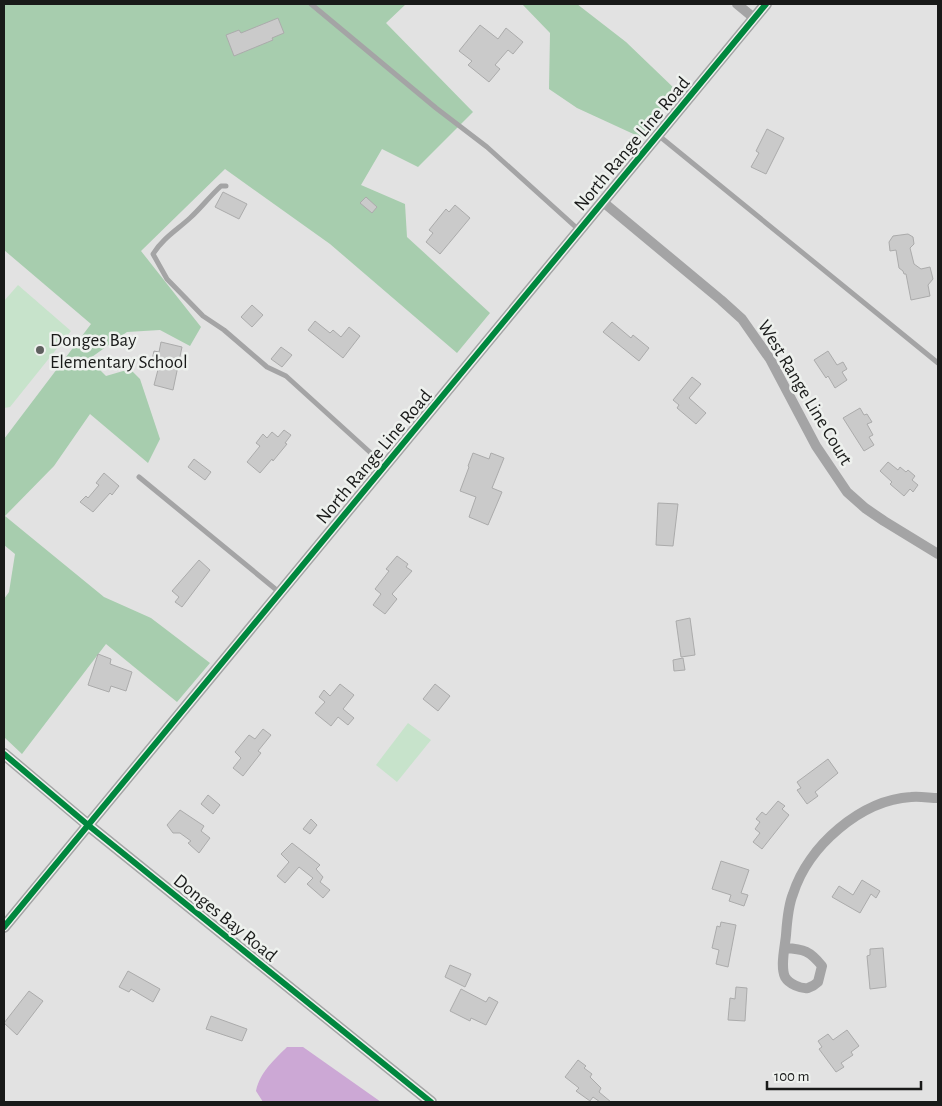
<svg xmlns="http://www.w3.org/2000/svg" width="942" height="1106" viewBox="0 0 942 1106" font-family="'Alegreya Sans',sans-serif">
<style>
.green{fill:#c7e3cb}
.forest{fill:#a7cdae}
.water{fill:#cca8d5}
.building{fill:#cacaca;stroke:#ababab}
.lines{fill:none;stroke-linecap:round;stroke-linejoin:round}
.service{stroke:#a4a4a5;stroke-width:5}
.minor{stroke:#a4a4a5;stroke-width:10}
.tertiary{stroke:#a4a4a5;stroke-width:12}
.cycleway-casing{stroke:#eef1ee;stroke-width:9}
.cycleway{stroke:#00873e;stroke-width:6}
.poi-dot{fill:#5f605f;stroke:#eef1ee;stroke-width:2}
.labels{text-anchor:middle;stroke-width:5;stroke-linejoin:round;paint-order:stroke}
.street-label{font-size:19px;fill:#191a19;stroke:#eef1ee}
.poi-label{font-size:19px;fill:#191a19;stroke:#eef1ee;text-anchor:start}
</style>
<rect width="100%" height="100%" fill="#e2e2e2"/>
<path class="green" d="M18,285L71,331L10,407L4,408V301Z
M408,723L431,740L397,782L376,765Z"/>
<path class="forest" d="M4,4H406L386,23L473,112L418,167L382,149L361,185L405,204L407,237L490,313L457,353L330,244L225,169L141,251L201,327L190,346L160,330L127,332L89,359L106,376L130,369L140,379L160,439L148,463L90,414L54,466L5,516L104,597L151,618L210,663L177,702L106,644L22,754L4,737V599L9,592L15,554L4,545V439L91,324L4,250Z
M522,4H577L626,42L676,90L640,137L577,108L549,89L550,33Z"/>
<path class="water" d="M287,1047H303L381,1102H263L256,1091C260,1072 274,1060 287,1047Z"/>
<path class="building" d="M278,18L284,33L272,38L273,40L234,56L226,35L239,30L241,33Z
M480,25L498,39L506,28L523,42L513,54L508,50L495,65L500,69L489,82L468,65L472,61L459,51Z
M767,129L784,138L766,174L751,167L759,153L756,151Z
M223,192L247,204L239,219L215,207Z
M366,197L377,207L372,213L360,203Z
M455,205L470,218L440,254L426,242L433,233L429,230L446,209L449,212Z
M908,234L913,237L914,244L910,248L914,264L921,269L930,267L933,279L928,285L930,296L911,300L906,274H904L903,271L899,268L896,250L890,251L889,242L893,236Z
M252,305L263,315L252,327L241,317Z
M315,321L330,333L333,330L341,337L349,327L360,336L343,358L308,330Z
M612,322L631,338L633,335L649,348L639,361L603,332Z
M161,342L182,347L173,390L154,385L160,362L152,360L154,351L159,352Z
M281,347L292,355L282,367L271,359Z
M828,351L837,365L843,362L847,369L842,372L847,380L835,388L828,376L826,378L814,360Z
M692,377L701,384L689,398L706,413L696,424L677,408L679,405L673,400Z
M860,408L864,415L867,414L872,422L867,424L873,435L869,437L874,445L864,451L843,418Z
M284,430L291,435L285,443L287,444L273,461L272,459L260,473L247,462L260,446L256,443L263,434L267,438L272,432L278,437Z
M473,453L489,459L491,453L504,458L492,488L502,492L488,525L469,517L476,497L460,491L469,467L468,466Z
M194,459L211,472L205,480L188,467Z
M888,462L898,470L900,467L906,472L908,470L915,476L912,480L918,485L913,492L910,489L904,496L890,484L892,482L880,471Z
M104,473L119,486L112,495L110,493L93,512L80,502L86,496L88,498L99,485L96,483Z
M658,503L678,504L673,546L656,545Z
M397,556L408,564L406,567L412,571L392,594L397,599L385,614L373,605L381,594L375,589L389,571L386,569Z
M199,560L210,570L182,607L175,602L179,597L172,591Z
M690,618L695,655L681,657L676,621Z
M98,654L111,659L110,664L132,672L126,691L111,686L109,692L88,685Z
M683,658L685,670L674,671L673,660Z
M340,684L354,695L343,709L354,718L348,725L338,717L331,726L315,713L325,702L319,697L324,690L330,696Z
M435,684L450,696L438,711L423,699Z
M263,729L271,735L258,751L261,753L243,776L233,768L241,758L235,752L249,735L255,739Z
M828,759L838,773L815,792L818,796L807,804L797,790L801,788L797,782Z
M208,795L220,805L213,814L201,804Z
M778,801L785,806L782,809L789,815L762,849L753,842L760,833L755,829L760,822L756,819L762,812L766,815Z
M180,810L204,826L201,831L210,838L199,853L188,843L191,841L180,833H173L167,825Z
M311,819L317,825L310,834L303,829Z
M292,843L320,865L316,869L323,877L320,882L330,890L323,898L307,884L313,878L299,867L285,883L277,876L289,862L281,854Z
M721,861L749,870L741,893L748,895L744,906L729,901L731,895L712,889Z
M862,880L880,891L876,898L871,894L860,913L832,897L839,886L853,895Z
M721,922L736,925L728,967L716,964L719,950L712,948L717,926L720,927Z
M883,948L886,987L870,989L867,956L870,955V949Z
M450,965L471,974L465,987L445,977Z
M128,971L160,989L153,1002L131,989L129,992L119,987Z
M736,987L747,988L745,1021L728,1020L730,998L735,999Z
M461,989L486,1002L489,997L498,1002L486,1025L471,1018L470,1021L450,1011Z
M29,991L43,1001L17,1035L4,1023Z
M211,1016L247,1029L242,1041L206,1029Z
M847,1030L859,1046L851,1052L853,1055L841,1063L844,1067L836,1072L819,1049L822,1047L818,1041L828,1034L833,1040Z
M578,1060L586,1066L584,1068L592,1074L590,1077L601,1088L599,1092L611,1102H600L593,1097L590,1101L576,1091L579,1088L565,1077Z"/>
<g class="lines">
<path class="service" d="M311,4L436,108L487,147L579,230
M658,135L938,363
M226,186H221C210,196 201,208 190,218C177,230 163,238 153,254L167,279L203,316L224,330L267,367L286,376L384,465
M139,477L279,592"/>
<path class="minor" d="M737,4L754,18
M603,202L721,300L742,319L770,359L816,446L847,492L865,508L884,521L938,554
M785,948C804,949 810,951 822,966L818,982C816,984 811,987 808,988C801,989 789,984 785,977C780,966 785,947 786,935C787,922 788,906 793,894C808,846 861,800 911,797C920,796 930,798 938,798"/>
<path class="tertiary" d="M4,754L88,825L431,1102
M4,927L766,4"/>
<defs>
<path id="cycleway" d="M4,754L88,825L431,1102
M4,927L766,4"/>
</defs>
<use href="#cycleway" class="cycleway-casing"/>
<use href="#cycleway" class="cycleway"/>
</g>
<circle class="poi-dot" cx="40" cy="350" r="5"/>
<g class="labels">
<g class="street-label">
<text transform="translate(631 143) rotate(-50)" y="7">North Range Line Road</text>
<text transform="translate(806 392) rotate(59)" y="7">West Range Line Court</text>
<text transform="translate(373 456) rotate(-50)" y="7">North Range Line Road</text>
<text transform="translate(226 917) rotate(39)" y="7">Donges Bay Road</text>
</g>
<g class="poi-label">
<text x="50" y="346">Donges Bay<tspan x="50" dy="22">Elementary School</tspan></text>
</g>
</g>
<rect width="942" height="1106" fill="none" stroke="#191a19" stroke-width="10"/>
<path d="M767 1081v8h154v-8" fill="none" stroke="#191a19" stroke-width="2.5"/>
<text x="774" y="1081" font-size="15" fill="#191a19" stroke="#eef1ee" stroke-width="4" paint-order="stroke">100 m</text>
</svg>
